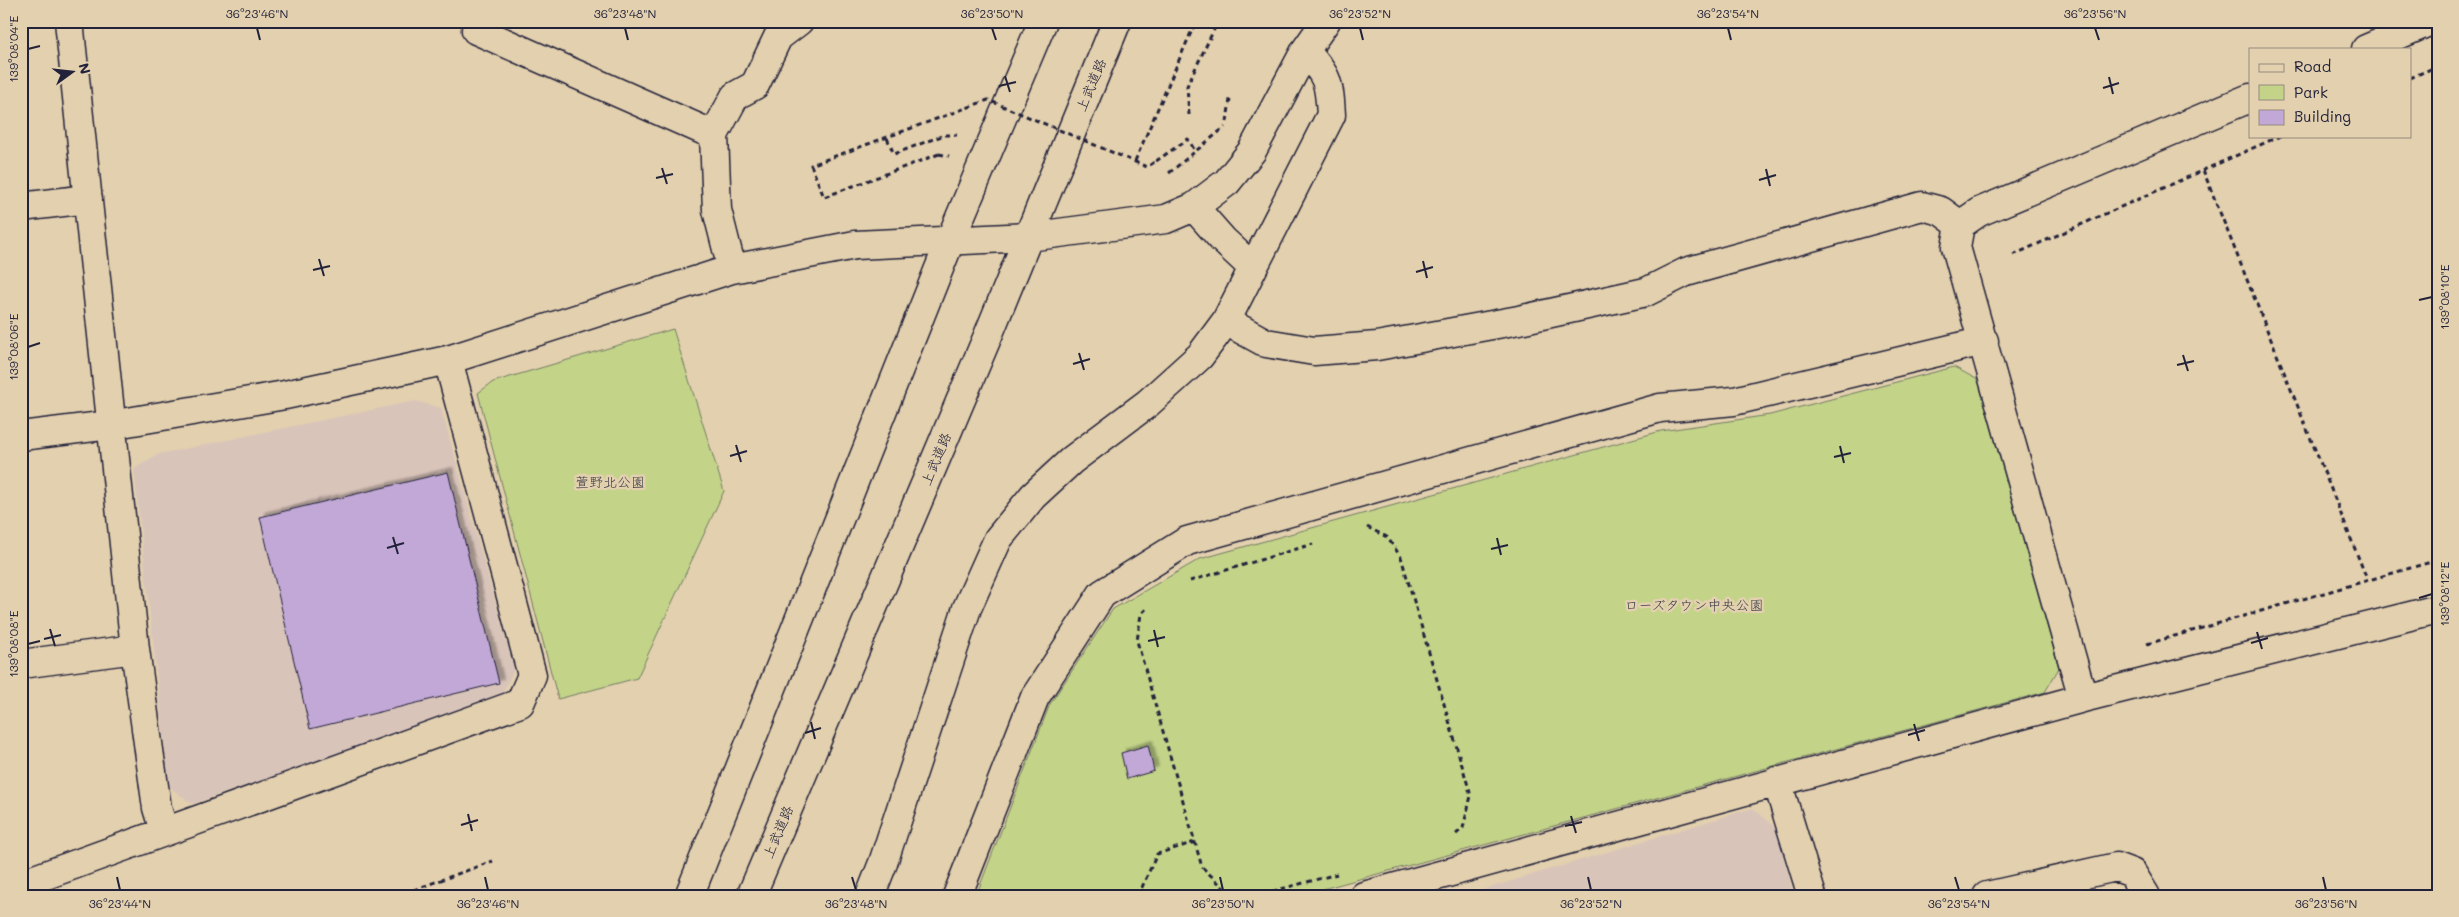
<svg xmlns="http://www.w3.org/2000/svg" width="2459" height="917" viewBox="0 0 2459 917" font-family="Mali,'Klee One',sans-serif">
<style>
.built{fill:#d9c4ba}
.green{fill:#c3d489;stroke:#727b62}
.building{fill:#c2a8d6;stroke:#22223b;filter:url(#shadow)}
.lines{fill:none;stroke-linecap:round;stroke-linejoin:round}
.minor-casing{stroke:#22223b;stroke-width:31}
.highway-casing{stroke:#22223b;stroke-width:31}
.path{stroke:#22223b;stroke-width:3;stroke-dasharray:5 4;stroke-linecap:butt}
.minor{stroke:#e3d0ae;stroke-width:28}
.highway{stroke:#e3d0ae;stroke-width:28}
.path-bridge{stroke:#22223b;stroke-width:3;stroke-dasharray:5 4;stroke-linecap:butt}
.ticks{fill:none;stroke:#22223b;stroke-width:2}
.labels{text-anchor:middle;stroke-width:5;stroke-linejoin:round;paint-order:stroke}
.street-label{font-size:14px;fill:#22223b;stroke:#e3d0ae}
.park-label{font-size:14px;fill:#3a3d47;stroke:#e3d0ae}
.neatline{fill:none;stroke:#22223b;stroke-width:2}
.ticks-label{font-size:12px;text-anchor:middle;fill:#22223b}
</style>
<defs>
<filter id="shadow"><feDropShadow dx="4.5" dy="-4.5" stdDeviation="1" flood-color="#0004"/></filter>
</defs>
<rect width="100%" height="100%" fill="#e3d0ae"/>
<filter id="ink" filterUnits="userSpaceOnUse"><feTurbulence type="fractalNoise" baseFrequency=".02" numOctaves="2"/><feDisplacementMap in="SourceGraphic" scale="10" xChannelSelector="R" yChannelSelector="G"/><feConvolveMatrix kernelMatrix="1 2 1 2 8 2 1 2 1" color-interpolation-filters="sRGB"/></filter>
<g filter="url(#ink)">
<path class="built" d="M415,401L441,408L514,669L501,697L193,804L169,787L134,469L159,454Z
M1753,808L1776,828L1794,896H1462Z
M2093,890L2114,896H2067Z"/>
<path class="green" d="M673,329L724,491L637,678L558,699L478,393L493,382Z
M1954,367L1978,380L2059,668L2045,692L1297,896H976L1050,704L1113,609L1200,559L1661,431L1770,415Z"/>
<path class="building" d="M448,472L499,683L310,729L260,517Z
M1148,745L1154,771L1127,779L1121,753Z"/>
<g class="lines">
<defs>
<path id="minor" d="M69,21L135,649L157,808L164,831
M476,30L714,135L717,210L732,269
M2366,49L2431,21
M714,135L735,96L755,85L778,37L799,21
M21,207L88,199
M1194,207L1223,240L1253,268
M1226,321L1266,343L1314,351L1377,346L1519,320L1646,292L1686,272L1922,206L1941,211L1960,225
M21,436L110,425L285,395L448,360L732,269L855,245L1028,237L1166,219L1194,207L1227,182L1252,151L1305,51L1326,21
M21,664L135,649
M2083,698L1956,247L1960,225L1979,212L2250,98
M1777,781L1812,896
M21,884L520,703L532,675L448,360
M870,896L883,863L967,608L998,539L1033,496L1072,460L1148,403L1200,356L1226,321L1331,115C1329,82 1328,76 1305,51
M957,896L1035,697L1102,594L1187,541L1660,408L1734,401L1984,341
M1364,896L2083,698L2438,609
M1987,896L2116,867L2132,873L2146,896"/>
<path id="highway" d="M689,896L950,241L1043,21
M751,896L987,338L1117,21"/>
</defs>
<use href="#minor" class="minor-casing"/>
<use href="#highway" class="highway-casing"/>
<path class="path" d="M2410,78L2438,66
M1189,115L1187,86L1218,21
M1227,122L1230,99
M887,138L894,154L944,135H957
M939,154L949,156
M1135,161L1196,21
M1156,161L1188,139L1195,151
M2203,170L2367,579
M1169,173L1225,127
M2013,255L2280,136
M1367,527L1387,537L1401,557L1471,796L1463,828L1455,835
M1190,581L1313,544
M1146,609L1141,614L1137,641L1202,867L1225,889L1247,896
M2147,644L2438,560
M397,896L493,861
M1138,896L1157,854L1195,842
M1255,896L1337,874"/>
<use href="#minor" class="minor"/>
<use href="#highway" class="highway"/>
<path class="path-bridge" d="M939,154L824,197L811,165L988,100L1147,167L1156,161"/>
</g>
</g>
<path class="ticks" d="M257,28L260,40M625,28L628,40M992,28L996,40M1360,28L1363,40M1728,28L1731,40M2095,28L2099,40M28,49L40,46M1005,76L1010,92M2109,77L2113,94M999,86L1016,82M2103,88L2119,83M662,168L667,184M1766,169L1770,186M656,178L673,174M1759,180L1776,175M319,259L324,276M1423,261L1427,278M313,270L330,266M1416,272L1433,267M2419,300L2432,297M28,347L40,343M1079,353L1084,370M2183,355L2188,371M1073,364L1090,359M2177,365L2194,361M736,445L741,462M1840,446L1844,463M730,456L747,451M1834,457L1851,453M393,537L398,554M1497,538L1501,555M387,548L404,543M1491,549L1508,545M2419,598L2432,594M50,629L55,646M1154,630L1158,647M2257,632L2262,649M44,639L61,635M1148,641L1165,637M2251,643L2268,638M28,644L40,641M811,722L815,739M1914,724L1919,741M805,733L821,728M1908,735L1925,730M468,814L472,831M1571,816L1576,833M461,825L478,820M1565,826L1582,822M117,877L120,890M485,877L488,890M852,877L856,890M1220,877L1223,890M1588,877L1591,890M1955,877L1959,890M2323,877L2326,890"/>
<g class="labels">
<g class="street-label">
<text transform="translate(1091 85) rotate(-67)" y="5">上武道路</text>
<text transform="translate(936 459) rotate(-67)" y="5">上武道路</text>
<text transform="translate(778 832) rotate(-67)" y="5">上武道路</text>
</g>
<g class="park-label">
<text x="610" y="487">萱野北公園</text>
<text x="1694" y="610">ローズタウン中央公園</text>
</g>
</g>
<rect width="2459" height="917" fill="none" stroke="#e3d0ae" stroke-width="55"/>
<rect x="2249" y="48" width="162" height="90" fill="#e3d0ae" stroke="#968a80"/>
<rect x="2259" y="64" width="25" height="8" fill="#e3d0ae" stroke="#968a80"/>
<text x="2294" y="72" font-size="15" fill="#22223b">Road</text>
<rect x="2259" y="85" width="25" height="15" fill="#c3d489" stroke="#968a80"/>
<text x="2294" y="98" font-size="15" fill="#22223b">Park</text>
<rect x="2259" y="110" width="25" height="15" fill="#c2a8d6" stroke="#968a80"/>
<text x="2294" y="122" font-size="15" fill="#22223b">Building</text>
<g transform="translate(72 72) rotate(75)" stroke="#e3d0ae" stroke-width="4" paint-order="stroke">
<path d="M0-4L9 19L0 12L-9 19Z" fill="#22223b"/>
<text y="-8" font-size="14" font-weight="bold" text-anchor="middle" fill="#22223b">N</text>
</g>
<rect x="28" y="28" width="2404" height="862" class="neatline"/>
<g class="ticks-label">
<text x="257" y="18">36°23'46"N</text>
<text x="625" y="18">36°23'48"N</text>
<text x="992" y="18">36°23'50"N</text>
<text x="1360" y="18">36°23'52"N</text>
<text x="1728" y="18">36°23'54"N</text>
<text x="2095" y="18">36°23'56"N</text>
<text transform="translate(14 49) rotate(-90)" y="4">139°08'04"E</text>
<text transform="translate(2445 297) rotate(-90)" y="4">139°08'10"E</text>
<text transform="translate(14 347) rotate(-90)" y="4">139°08'06"E</text>
<text transform="translate(2445 594) rotate(-90)" y="4">139°08'12"E</text>
<text transform="translate(14 644) rotate(-90)" y="4">139°08'08"E</text>
<text x="120" y="908">36°23'44"N</text>
<text x="488" y="908">36°23'46"N</text>
<text x="856" y="908">36°23'48"N</text>
<text x="1223" y="908">36°23'50"N</text>
<text x="1591" y="908">36°23'52"N</text>
<text x="1959" y="908">36°23'54"N</text>
<text x="2326" y="908">36°23'56"N</text>
</g>
</svg>
